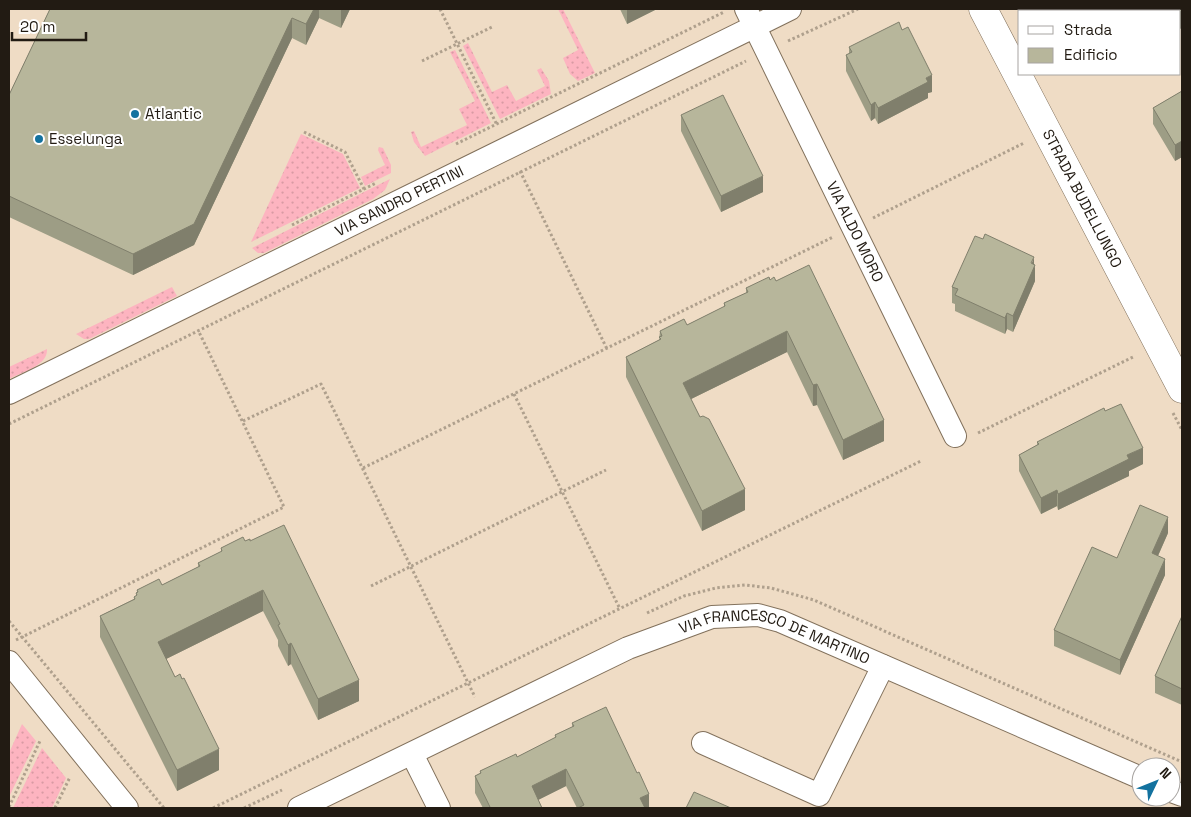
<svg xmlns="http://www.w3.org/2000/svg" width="1191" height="817" viewBox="0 0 1191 817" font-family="'Space Grotesk',sans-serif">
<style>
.grass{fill:url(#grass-dots)}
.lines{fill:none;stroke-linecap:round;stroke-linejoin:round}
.street-casing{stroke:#82715c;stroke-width:24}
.secondary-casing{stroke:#82715c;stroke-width:29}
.path{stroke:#afa08d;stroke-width:3;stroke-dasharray:2.5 2.5;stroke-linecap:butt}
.street{stroke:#fff;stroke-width:22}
.secondary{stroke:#fff;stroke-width:28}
.wall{fill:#9d9d85}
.shaded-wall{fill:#807f6c}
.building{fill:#b7b69b;stroke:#807f6c}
.poi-dot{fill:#13729f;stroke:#fff;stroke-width:2}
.labels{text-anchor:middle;stroke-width:4;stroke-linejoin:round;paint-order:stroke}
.poi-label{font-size:15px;fill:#221b13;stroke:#fff;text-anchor:start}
.street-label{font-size:15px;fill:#221b13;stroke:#fff}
</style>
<defs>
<pattern id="grass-dots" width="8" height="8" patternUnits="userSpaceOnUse" patternTransform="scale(1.25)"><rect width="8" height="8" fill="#fdb4c0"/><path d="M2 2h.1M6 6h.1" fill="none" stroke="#d99aa4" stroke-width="1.8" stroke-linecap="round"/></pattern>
</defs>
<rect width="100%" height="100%" fill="#efdcc5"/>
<path class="grass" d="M558,9H563L595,73L578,81L570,74L563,58L578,50Z
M468,43L492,92L507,85L516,101L545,86L537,70L541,68L549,81L551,94L500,119L463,46Z
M455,50L491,123L425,156L414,142L411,132L414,131L421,147L467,125L459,109L475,101L450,52Z
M301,134L343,154L360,188L251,242Z
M379,147L383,148L391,165V173L365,186L361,177L385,165L378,150Z
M390,179L385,190L373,199L264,253H258L252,248Z
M172,287L177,296L89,339H84L76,334Z
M47,349C48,366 21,372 9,379V367Z
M22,724L36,741L9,797V753Z
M42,748L66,778L52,808H13Z"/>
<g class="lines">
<defs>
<g id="street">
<path id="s1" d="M746,9L955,436"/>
<path id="s2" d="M9,393L790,9"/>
<path d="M9,662L127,808"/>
<path d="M703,743L819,795L883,666"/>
<path d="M412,754L439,808"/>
<path d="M1171,791L1182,795"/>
<path id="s3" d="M299,808L628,648L712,617L758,615L780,621L1141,778"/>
</g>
<g id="secondary">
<path id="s4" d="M983,9L1182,389"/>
</g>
</defs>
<use href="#street" class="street-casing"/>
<use href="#secondary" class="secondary-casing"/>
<path class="path" d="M440,9L497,125
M788,41L858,9
M422,61L492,27
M304,132L345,152L364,189
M456,144L724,12
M520,171L607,349
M873,218L1024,143
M292,225L376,183
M514,394L620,609
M1173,413L1182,430
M243,421L321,384L475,697
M9,424L746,61
M978,433L1135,356
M363,468L833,237
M371,586L606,470
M647,613L684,596L716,588L745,585L771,588L814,600L1182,762
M9,621L164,808
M16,640L284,507L198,330
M9,807L40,741
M55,808L70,777
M213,808L921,461
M244,808L282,790"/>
<use href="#street" class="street"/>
<use href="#secondary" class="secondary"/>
</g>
<path class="wall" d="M50,9H350L341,28L319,18L306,45L292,38L194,245L133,275L9,217V95Z
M620,9H657L627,24Z
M1090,9H1182V27L1180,29V11H1092Z
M849,47L932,92L928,93V98L878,124L875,118L871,121L846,71V55L849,54Z
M1182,91V157L1175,161L1153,124V108Z
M681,115L763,192L721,212L681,131Z
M1034,264L1035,281L1013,332L1007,329L1005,334L955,311V304L952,303V287Z
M770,280L884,441L843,460L817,405L813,406L787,352L691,399L745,510L702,531L626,377V357L659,340L660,331L687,325L724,307V303L746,293V288Z
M1037,442L1143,464L1129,471V476L1058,510L1057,506L1041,514L1019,471V455L1037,445Z
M1168,533L1158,556L1165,575L1120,675L1054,646V630L1117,558Z
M245,541H250L359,701L318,720L291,664L288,666L278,646V640L263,611L166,659L219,770L177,791L100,637V616L134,599V597L136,596V593L137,592V590L162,585L198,567V563L221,552V548Z
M1182,616V705L1155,693V676Z
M572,723L649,808H577L566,786L538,800L542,808H483L475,793V776L480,773V771L517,757L555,738V735L572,727Z"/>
<path class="shaded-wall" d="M314,9H319V18L306,45V24Z
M341,9H350L341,28Z
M627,9H657L627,24Z
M1145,9H1151V11H1141Z
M1182,11V27L1180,29V12Z
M292,18V38L194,245L133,275V254Z
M932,75V92L928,93V98L878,124V108L926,78Z
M875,102V118L871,121V105Z
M1182,141V157L1175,161V145Z
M763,176V192L721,212V196Z
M1034,257V268L1035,265V281L1013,332V316Z
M1007,313V329L1005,334V318Z
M787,331V352L683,403V383Z
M817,384V405L813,406V385Z
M884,420V441L843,460V440Z
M1143,448V464L1129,471V476L1058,510V494L1127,455Z
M745,489V510L702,531V511Z
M1057,490V506L1041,514V498Z
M1168,517V533L1152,569V553Z
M1165,559V575L1120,675V660Z
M263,590V611L158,663V642Z
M291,643V664L288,666V645Z
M359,680V701L318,720V699Z
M219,749V770L177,791V770Z
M566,769V786L532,803V786Z
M649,794V808H640V798Z"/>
<path class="building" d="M50,9H314L306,24L292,18L194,224L133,254L9,196V95Z
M1100,9H1145L1141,11H1101Z
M1153,9H1182V11L1180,12V11H1155Z
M899,22L902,30L908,27L932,75L926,78L928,82L878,108L875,102L871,105L846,55L852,52L849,47Z
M1182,91V141L1175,145L1153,108Z
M723,95L763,176L721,196L681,115Z
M985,234L1034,257L1031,263L1035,265L1013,316L1007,313L1005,318L955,295L958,289L952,287L975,236L983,239Z
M809,265L884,420L843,440L817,384L813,385L787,331L683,383L700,417L703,416L709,419L745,489L702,511L626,357L661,339L659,337L662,336L660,331L684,319L687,325L725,306L724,303L748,292L746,288L769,277L770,280L774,277L776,281Z
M1121,404L1143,448L1127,455L1129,459L1058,494L1057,490L1041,498L1019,455L1039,444L1037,442L1104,408L1105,411Z
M1140,505L1168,517L1152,553L1165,559L1120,660L1054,630L1092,547L1117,558Z
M284,525L359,680L318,699L291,643L288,645L278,625L280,624L263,590L158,642L175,677L180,674L182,679L184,678L219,749L177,770L100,616L135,599L134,597L137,595L136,593L138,592L137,590L159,579L162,585L200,566L198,563L222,551L221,548L243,537L245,541L250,539V541Z
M1182,616V689L1155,676Z
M606,707L637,773L639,772L649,794L640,798L645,808H578L584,805L566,769L532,786L542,808H487L490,807L475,776L481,773L480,771L516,754L517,757L556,737L555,735L574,726L572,723Z
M694,792L731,808H686Z"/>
<g class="poi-dot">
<circle cx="135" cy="114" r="5"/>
<circle cx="39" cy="139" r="5"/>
</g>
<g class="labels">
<g class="poi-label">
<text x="145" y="119">Atlantic</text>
<text x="49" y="144">Esselunga</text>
</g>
<g class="street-label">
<text dy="5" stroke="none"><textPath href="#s4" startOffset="214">STRADA BUDELLUNGO</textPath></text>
<text dy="5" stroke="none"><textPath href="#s2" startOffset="435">VIA SANDRO PERTINI</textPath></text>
<text dy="5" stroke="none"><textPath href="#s1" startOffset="248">VIA ALDO MORO</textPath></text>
<text dy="5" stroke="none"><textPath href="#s3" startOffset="521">VIA FRANCESCO DE MARTINO</textPath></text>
</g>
</g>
<rect width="1191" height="817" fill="none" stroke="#221b13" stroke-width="20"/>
<rect x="1018" y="10" width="162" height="65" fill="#ffffff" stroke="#a7a4a1"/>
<rect x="1028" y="26" width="25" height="8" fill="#ffffff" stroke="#a7a4a1"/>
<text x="1064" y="35" font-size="15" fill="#221b13">Strada</text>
<rect x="1028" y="48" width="25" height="15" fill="#b7b69b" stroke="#a7a4a1"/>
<text x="1064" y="60" font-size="15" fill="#221b13">Edificio</text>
<g transform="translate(1156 782) rotate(47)"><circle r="24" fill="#ffffff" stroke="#a7a4a1"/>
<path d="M0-4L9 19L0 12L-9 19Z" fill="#13729f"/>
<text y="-8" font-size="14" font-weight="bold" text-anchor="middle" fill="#221b13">N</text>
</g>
<path d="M12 32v8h74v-8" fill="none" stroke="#221b13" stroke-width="2.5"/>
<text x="20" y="32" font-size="15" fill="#221b13" stroke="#ffffff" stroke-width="4" paint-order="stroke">20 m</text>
</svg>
